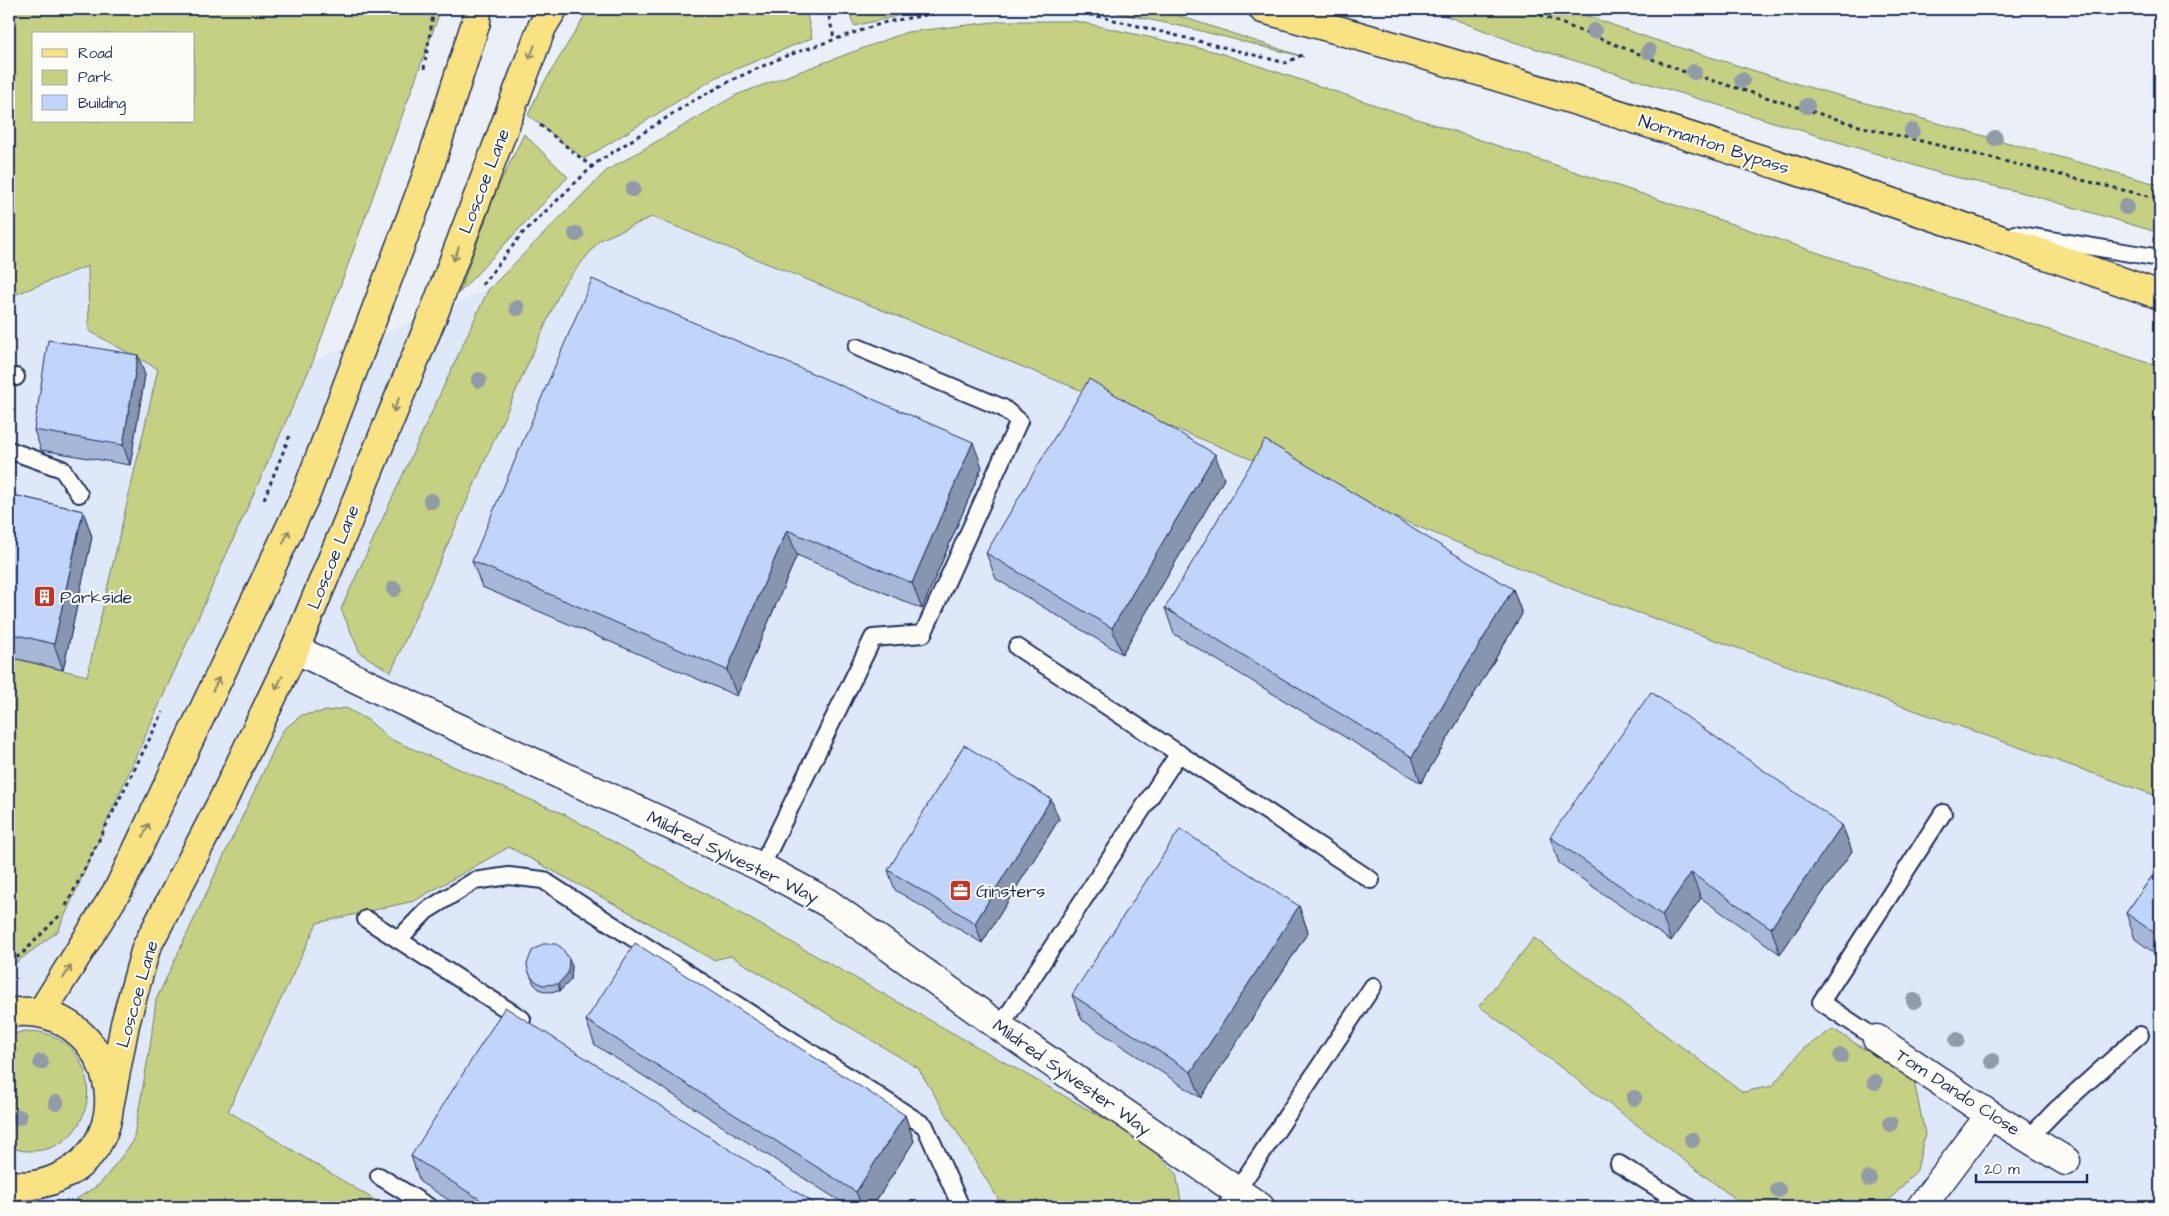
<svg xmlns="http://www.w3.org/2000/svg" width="2169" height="1216" viewBox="0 0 2169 1216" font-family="'Architects Daughter',sans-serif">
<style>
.built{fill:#dee8f9}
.green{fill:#c5d083;stroke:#708070;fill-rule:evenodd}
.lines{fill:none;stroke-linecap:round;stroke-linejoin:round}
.service-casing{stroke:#1b2f5e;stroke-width:20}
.minor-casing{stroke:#1b2f5e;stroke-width:31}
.primary-casing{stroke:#1b2f5e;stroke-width:31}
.path{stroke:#1b2f5e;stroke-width:3;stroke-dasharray:4 4;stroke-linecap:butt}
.service{stroke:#fdfcf7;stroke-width:16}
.minor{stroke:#fdfcf7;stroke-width:28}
.primary{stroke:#f8e281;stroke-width:28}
.tree{fill:#909ca8}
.wall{fill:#a6b7d7;stroke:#1b2f5e}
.shaded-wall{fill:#8795af;stroke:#1b2f5e}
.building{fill:#c1d5fa;stroke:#1b2f5e}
.oneway{stroke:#8a8870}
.labels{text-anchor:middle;stroke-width:4;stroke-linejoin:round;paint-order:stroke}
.street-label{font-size:18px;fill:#1b2f5e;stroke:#fdfcf7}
.poi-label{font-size:18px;fill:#1b2f5e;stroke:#fdfcf7;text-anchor:start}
</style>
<rect width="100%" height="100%" fill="#ebf0f8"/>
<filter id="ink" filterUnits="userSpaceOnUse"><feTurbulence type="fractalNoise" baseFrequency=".02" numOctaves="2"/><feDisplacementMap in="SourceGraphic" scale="10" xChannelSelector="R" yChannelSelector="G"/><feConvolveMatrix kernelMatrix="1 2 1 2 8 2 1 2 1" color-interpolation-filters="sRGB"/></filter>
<g filter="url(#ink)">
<path class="built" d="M652,217L2160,776V1207H9V297L88,266L313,361L434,313Z"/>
<path class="green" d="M9,9H441L313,361L58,931L13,965L9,966V657L87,676L158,369L89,331L88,266L9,297ZM34,34H194V121H34Z
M589,9H806L812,38L717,77L584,159L528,115L539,91Z
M848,9H946L906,14L854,26Z
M1099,9H1158L1304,57L1189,28Z
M1428,9H1568L1652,39L1794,83L2160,185V233L2028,194L1942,174L1514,42Z
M1002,21H1075L1217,52L2160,367V797L1582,593L652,217L600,240L563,285L391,672L360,653L341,609L488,290L606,171L736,95L907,32Z
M524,134L568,177L459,293L496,191Z
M346,708L368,720L390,739L566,815L1146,1142L1176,1173L1182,1207H1003L918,1068L731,956L713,960L642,919L509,847L414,901L317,923L228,1111L386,1207H64L100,1184L133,1142L150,1047L156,1000L283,730L302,715Z
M1534,938L1743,1092L1772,1086L1803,1049L1833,1029L1914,1081L1925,1134L1917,1170L1883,1207H1746L1479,1006Z
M25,1031C31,1032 39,1031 44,1033C111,1052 97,1154 28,1151C22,1151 15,1149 9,1147V1035Z"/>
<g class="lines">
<defs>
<path id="service" d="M2015,234L2160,258
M9,378L16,377
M9,450L62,469L79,494
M1017,647L1371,880
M761,867L873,638L923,634L1019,421L1003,408L857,347
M366,919L522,1019
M398,940L426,911L474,881L509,876L543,880L925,1126L961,1207
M1000,1027L1179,753
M1877,1039L1821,1002L1943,813
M2029,1138L2056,1110L2140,1035
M1619,1164L1688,1207
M379,1176L429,1207
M1226,1207L1373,986"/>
<path id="minor" d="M295,649L448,723L761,867L828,903L1000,1027L1260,1207
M1877,1039L1990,1115L2066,1161
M1921,1207L1990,1115"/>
<path id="primary" d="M1263,9C1566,93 1864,190 2160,295
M9,1013C106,998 150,1133 60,1177C45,1184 26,1188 9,1184
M41,1013L119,888L306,494L426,178L476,22L477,9
M110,1102L125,1024L146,948L223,800L295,649L434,313L542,27L553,9"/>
</defs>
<use href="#service" class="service-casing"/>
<use href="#minor" class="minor-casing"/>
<use href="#primary" class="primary-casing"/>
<path class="path" d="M827,9L834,38
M1058,9L1102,17L1286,63L1302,55
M1525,9L1685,72L1859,126L2160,199
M424,69L434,9
M540,125L592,167
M482,285L522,234L596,163L691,102L734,79L783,57L886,22L944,12L1013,9
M264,499L290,435
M66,906L163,712
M9,961L21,955L62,913"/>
<use href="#service" class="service"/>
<use href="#minor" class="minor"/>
<use href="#primary" class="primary"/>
</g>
<g class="tree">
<circle cx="1594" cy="31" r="8"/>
<circle cx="1649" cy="51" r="8"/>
<circle cx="1694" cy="72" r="8"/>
<circle cx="1742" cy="80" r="8"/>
<circle cx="1807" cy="106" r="8"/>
<circle cx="1912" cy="131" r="8"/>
<circle cx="1995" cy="138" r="8"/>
<circle cx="633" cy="189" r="8"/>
<circle cx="2126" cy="207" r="8"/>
<circle cx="576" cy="234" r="8"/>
<circle cx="517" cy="308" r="8"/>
<circle cx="479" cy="380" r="8"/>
<circle cx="431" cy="501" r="8"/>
<circle cx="394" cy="589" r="8"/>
<circle cx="1914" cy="1001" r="8"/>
<circle cx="1957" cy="1040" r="8"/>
<circle cx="1841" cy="1056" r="8"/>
<circle cx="1992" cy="1061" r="8"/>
<circle cx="41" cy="1062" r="8"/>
<circle cx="1875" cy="1082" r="8"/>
<circle cx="1634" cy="1098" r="8"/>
<circle cx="56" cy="1103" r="8"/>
<circle cx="19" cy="1117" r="8"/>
<circle cx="1890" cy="1124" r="8"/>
<circle cx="1692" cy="1140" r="8"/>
<circle cx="1869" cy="1179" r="8"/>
<circle cx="1778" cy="1190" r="8"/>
</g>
<path class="wall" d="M145,375L130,465L41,450L34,430Z
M982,467L922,609L797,555L737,696L482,587L472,561Z
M1224,479L1122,654L996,579L986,553Z
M9,494L83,511L92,537L63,670L9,657Z
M1513,589L1522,614L1421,783L1174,634L1165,608Z
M1059,819L982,943L895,890L888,870Z
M1842,825L1852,851L1780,954L1701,898L1671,941L1559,863L1550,837Z
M2160,865V957L2135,939L2126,913Z
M1299,906L1308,932L1201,1098L1082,1020L1072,995Z
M572,966L571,980L560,991L546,992L539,989L534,984L528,970Z
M586,1020L905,1115L914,1141L872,1207H849L595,1045Z
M411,1156L820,1207H460L420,1182Z"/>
<path class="shaded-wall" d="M138,355L145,375L130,465L123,445Z
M973,442L982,467L922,609L912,583Z
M1215,454L1224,479L1122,654L1112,628Z
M83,511L92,537L63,670L54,644Z
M787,530L797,555L737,696L727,670Z
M1513,589L1522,614L1421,783L1412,757Z
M1051,799L1059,819L982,943L975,923Z
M1842,825L1852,851L1780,954L1771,928Z
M1691,873L1701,898L1671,941L1662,915Z
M1299,906L1308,932L1201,1098L1191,1072Z
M569,959L572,966L571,980L560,991L558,984Z
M905,1115L914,1141L872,1207H862L856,1192Z"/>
<path class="building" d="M592,279L973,442L912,583L787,530L727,670L472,561Z
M48,340L138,355L123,445L34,430Z
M1089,379L1215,454L1112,628L986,553Z
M1265,440L1513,589L1412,757L1165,608Z
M9,494L83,511L54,644L9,633Z
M1651,692L1842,825L1771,928L1691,873L1662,915L1550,837Z
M964,745L1051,799L975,923L888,870Z
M1180,829L1299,906L1191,1072L1072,995Z
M2160,865V937L2126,913Z
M635,943L905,1115L856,1192L586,1020Z
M543,944H556L562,948L569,959L568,973L558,984L543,985L537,982L531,977L528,970L527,964L532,951Z
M505,1007L820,1207H492L411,1156Z
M1655,1198L1668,1207H1649Z"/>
<defs><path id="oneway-shaft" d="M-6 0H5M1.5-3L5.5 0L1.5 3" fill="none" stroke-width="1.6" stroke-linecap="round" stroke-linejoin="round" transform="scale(1.25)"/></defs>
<g class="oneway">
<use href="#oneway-shaft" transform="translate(532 52) rotate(111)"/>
<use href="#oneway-shaft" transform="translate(456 254) rotate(111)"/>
<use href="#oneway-shaft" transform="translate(396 405) rotate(112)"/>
<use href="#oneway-shaft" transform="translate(286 537) rotate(-65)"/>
<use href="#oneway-shaft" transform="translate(279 683) rotate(116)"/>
<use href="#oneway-shaft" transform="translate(216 684) rotate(-65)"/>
<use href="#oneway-shaft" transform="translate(146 830) rotate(-65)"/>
<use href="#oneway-shaft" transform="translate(67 972) rotate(-58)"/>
</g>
</g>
<defs>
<symbol id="building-square" viewBox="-11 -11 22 22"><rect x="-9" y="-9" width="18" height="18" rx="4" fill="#c8321e" stroke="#fdfcf7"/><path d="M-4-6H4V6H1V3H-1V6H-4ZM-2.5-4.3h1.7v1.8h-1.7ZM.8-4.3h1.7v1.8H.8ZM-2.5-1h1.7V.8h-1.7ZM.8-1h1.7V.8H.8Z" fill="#fff"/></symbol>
<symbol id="office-square" viewBox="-11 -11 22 22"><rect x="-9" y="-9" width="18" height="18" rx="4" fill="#c8321e" stroke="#fdfcf7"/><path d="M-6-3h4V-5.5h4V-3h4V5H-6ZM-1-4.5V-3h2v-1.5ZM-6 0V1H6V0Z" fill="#fff"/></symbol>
</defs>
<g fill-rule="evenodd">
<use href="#building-square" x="32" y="584" width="25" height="25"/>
<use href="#office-square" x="948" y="878" width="25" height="25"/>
</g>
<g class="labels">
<g class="street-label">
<text transform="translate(1714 144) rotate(18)" y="6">Normanton Bypass</text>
<text transform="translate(484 181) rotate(-69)" y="6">Loscoe Lane</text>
<text transform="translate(333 557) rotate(-68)" y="6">Loscoe Lane</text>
<text transform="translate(733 857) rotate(26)" y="6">Mildred Sylvester Way</text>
<text transform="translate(137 994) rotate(-74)" y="6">Loscoe Lane</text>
<text transform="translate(1072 1077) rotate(35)" y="6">Mildred Sylvester Way</text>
<text transform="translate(1958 1092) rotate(33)" y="6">Tom Dando Close</text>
</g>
<g class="poi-label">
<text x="60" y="603">Parkside</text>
<text x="976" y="897">Ginsters</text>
</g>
</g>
<rect width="2169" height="1216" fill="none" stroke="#fdfcf7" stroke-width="30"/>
<rect x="15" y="15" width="2139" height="1186" fill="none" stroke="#1b2f5e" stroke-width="2" filter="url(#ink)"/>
<rect x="32" y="32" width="162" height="90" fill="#fdfcf7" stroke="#a3aaba"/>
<rect x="42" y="49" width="25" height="8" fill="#f8e281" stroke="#a3aaba"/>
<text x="78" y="58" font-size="15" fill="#1b2f5e">Road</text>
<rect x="42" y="70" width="25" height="15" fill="#c5d083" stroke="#a3aaba"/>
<text x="78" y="82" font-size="15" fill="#1b2f5e">Park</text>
<rect x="42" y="95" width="25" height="15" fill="#c1d5fa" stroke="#a3aaba"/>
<text x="78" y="108" font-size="15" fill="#1b2f5e">Building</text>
<path d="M1976 1174v8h111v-8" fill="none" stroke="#1b2f5e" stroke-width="2.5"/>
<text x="1984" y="1174" font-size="15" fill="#1b2f5e" stroke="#fdfcf7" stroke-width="4" paint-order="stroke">20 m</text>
</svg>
